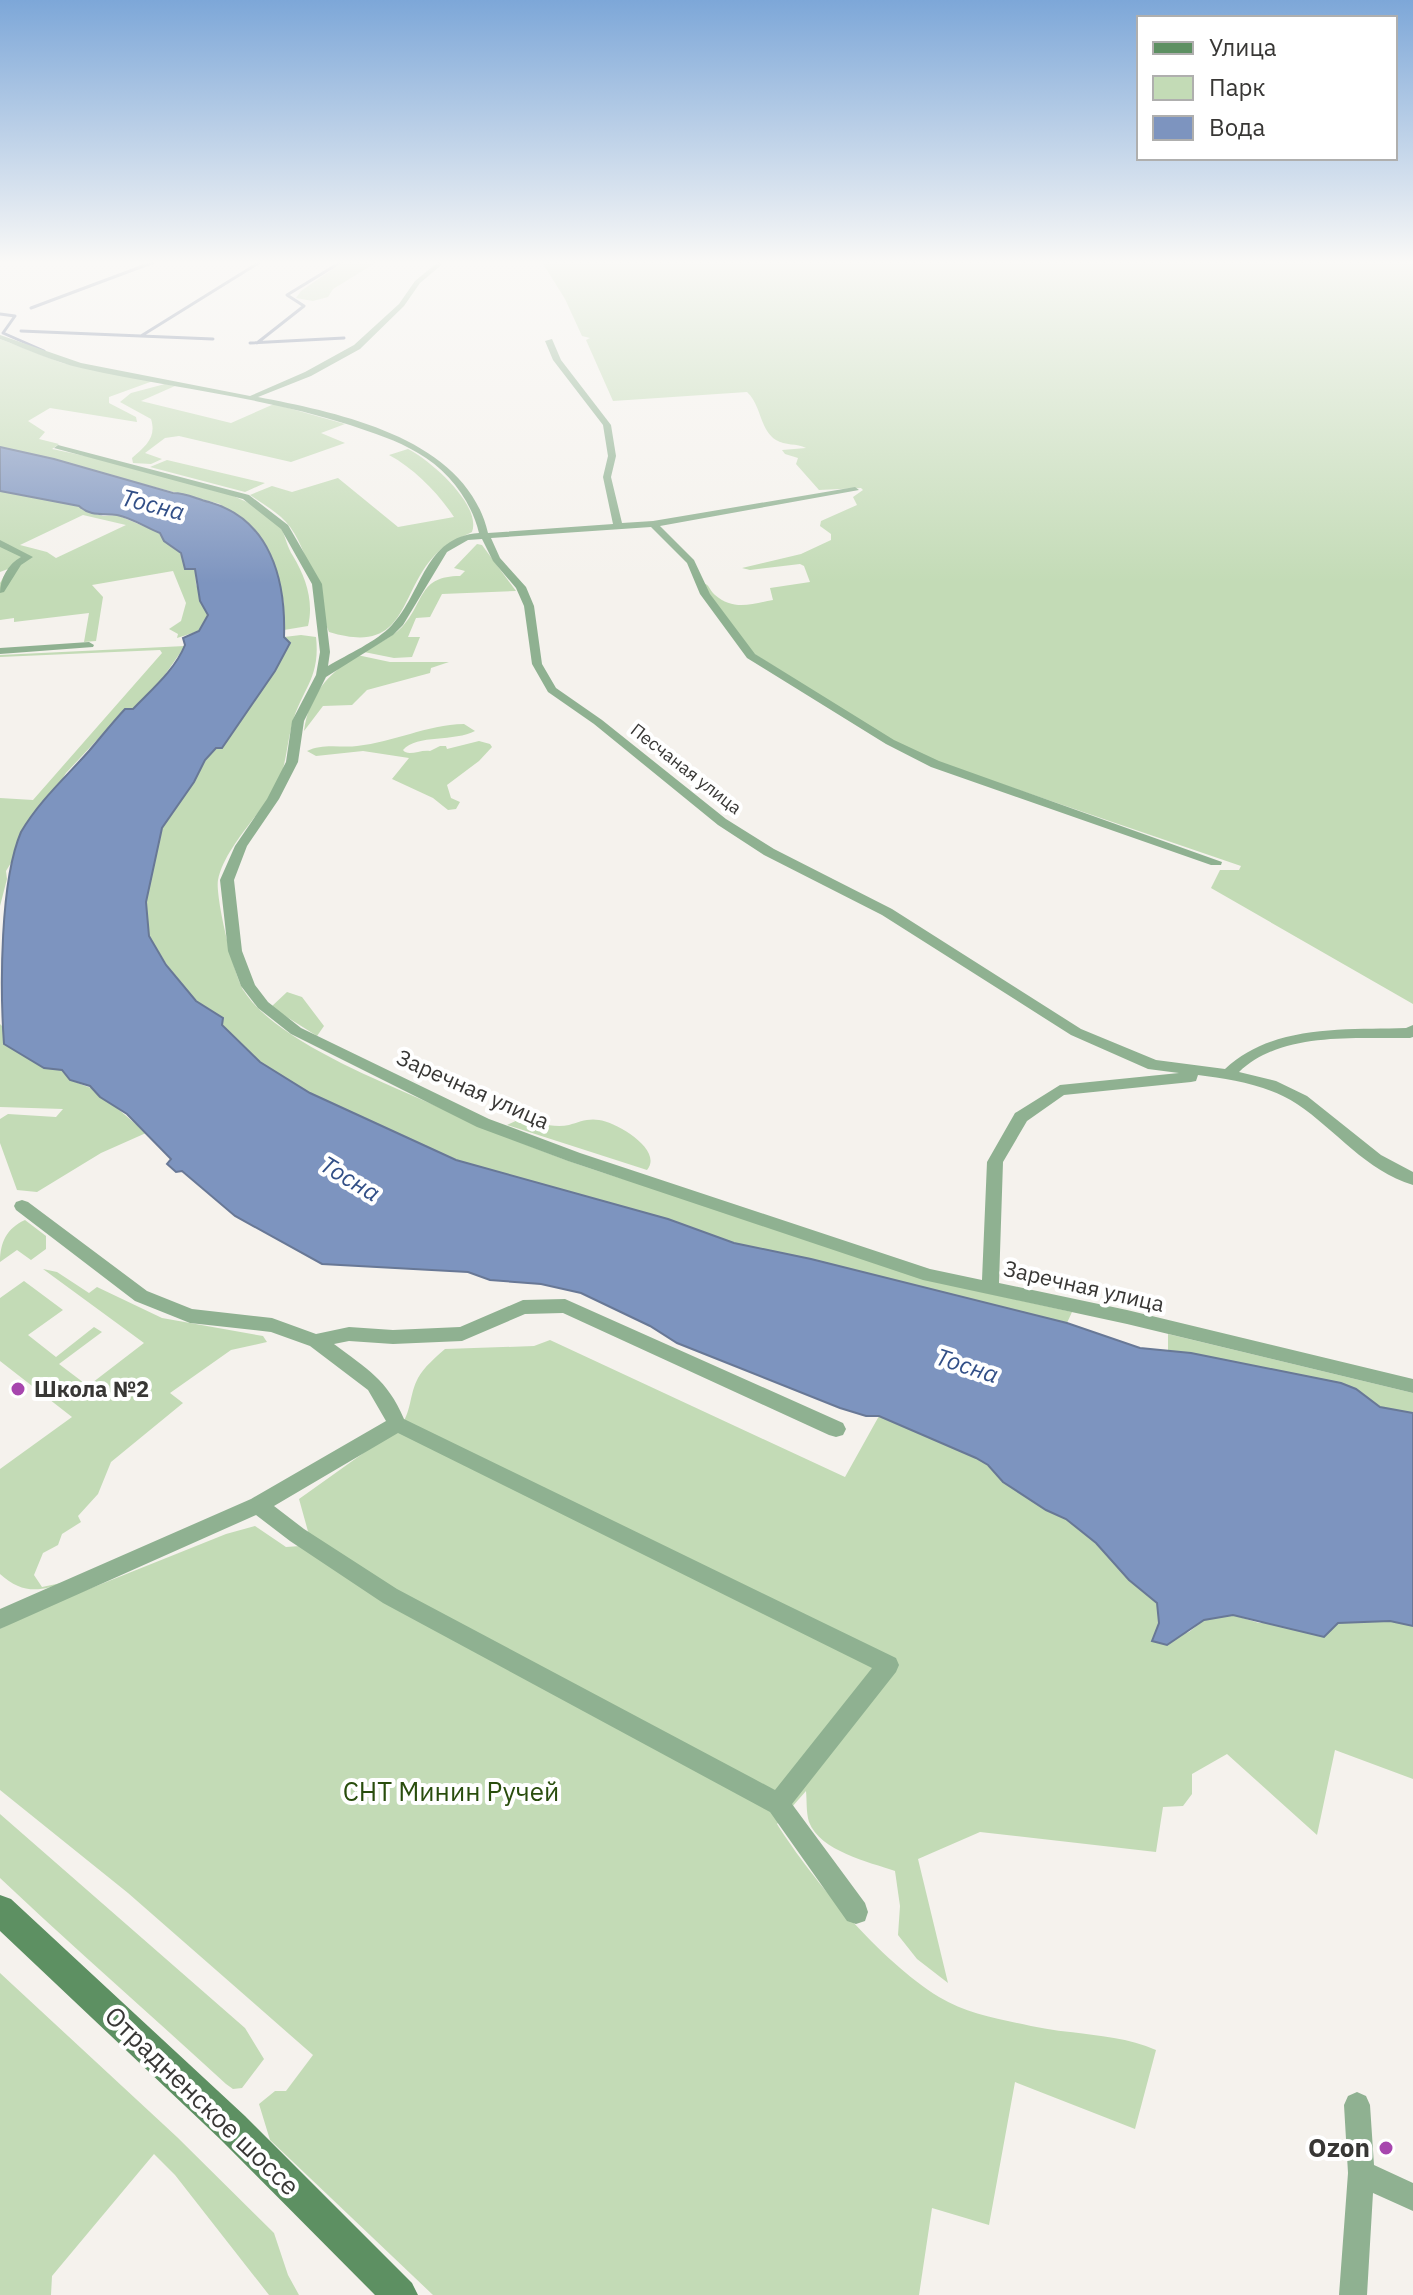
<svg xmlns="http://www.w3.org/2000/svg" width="1413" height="2295" viewBox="0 0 1413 2295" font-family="'IBM Plex Sans',sans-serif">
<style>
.green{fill:#c3dbb6;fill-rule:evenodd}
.water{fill:#7d94bf;stroke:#687896;stroke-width:2}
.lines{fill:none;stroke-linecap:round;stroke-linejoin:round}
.stream{stroke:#687896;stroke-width:3}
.minor{fill:#8fb191;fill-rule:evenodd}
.secondary{fill:#5d9062;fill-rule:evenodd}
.poi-dot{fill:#a746ae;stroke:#fff;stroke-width:3}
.labels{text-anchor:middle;stroke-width:8;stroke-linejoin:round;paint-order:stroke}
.far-street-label{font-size:18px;fill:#383735;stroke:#fff}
.street-label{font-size:22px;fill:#383735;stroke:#fff}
.poi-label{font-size:22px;font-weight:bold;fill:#383735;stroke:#fff;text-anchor:start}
.water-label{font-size:24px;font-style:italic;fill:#324f87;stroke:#fff}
.near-park-label{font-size:26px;fill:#294d0d;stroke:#fff}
.near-street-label{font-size:26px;fill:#383735;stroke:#fff}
.near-poi-label{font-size:26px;font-weight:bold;fill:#383735;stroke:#fff;text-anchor:end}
</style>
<rect width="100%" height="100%" fill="#f5f2ed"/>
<path class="green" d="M343,262H377L333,289L328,297L313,301L296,298L301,291Z
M542,262H1413V1004L1211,888L1220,870H1239L1241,866L937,762L892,741L748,650L701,582C711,585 708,589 715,595C733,611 752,604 773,600L770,588L810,582L804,566L800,564L750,570L742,568L801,554L831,540V534L820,526L821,521L857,505L853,497L863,490L861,488L819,490L796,464L798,458L785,454L782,450L806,448C797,443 785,446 776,440C759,429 762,406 747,392L613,401L586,340L590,338L582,336L565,299Z
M0,339L62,363L153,381L109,397V403L136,417L137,422L50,408L28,421L45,432L39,439L59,444L52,449C101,460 256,486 281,528C285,535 287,547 293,556C306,578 314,601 308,626L284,630V604L278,574L220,504L0,447Z
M165,384L175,386L141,401L231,423L274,404L345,424L321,433L345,443L291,462L179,436L165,438L145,453L162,459L151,464L133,463L132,458C145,446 157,438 151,419L120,402L131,393Z
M408,449C430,460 482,505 472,532C463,537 452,541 444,547C396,584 414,658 329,632C315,599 309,541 281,517C272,509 260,502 250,495L272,486L292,492L338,478L398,527L454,517C438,493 415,469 389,455Z
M167,460L265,483L245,492L150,467Z
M0,491L79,506L83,510L103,516L117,515L160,533L195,568L196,584L208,615L199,631L177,638L178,634L169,629L181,621L186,603L173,571L92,585L103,597L96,641L84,642L89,613L14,622V618L0,620V583L8,569L0,572ZM83,515L126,525L56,558L47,552L20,545Z
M477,544L482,545L516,591L442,594L430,617L416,618L408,637H420L412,657L394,658L364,652C376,644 391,638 402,627C425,602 418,576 460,576L465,571L454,568Z
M301,635L316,637C321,681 299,691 291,729C286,749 286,768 276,787C260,814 224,849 218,880C215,896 234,976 244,991C273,1037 368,1076 418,1098C496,1133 573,1167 656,1188L925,1279L1072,1312L1067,1323L811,1259L734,1243L668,1219L456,1160L310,1093L260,1062L196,1001L167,965L149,936L146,902L162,828L194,782L204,760L216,748L222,747L275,671L290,643L284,637Z
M185,646L162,679L132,710H125L66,773L6,871L7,879L0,906V798L33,800L162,653L160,650L0,657V655Z
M357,655L390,662H449L431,668L430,673L367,690L352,705L323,706L304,731C309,695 327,675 357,655Z
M464,724L475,731C455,742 417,734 403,750C408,757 421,749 430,751L440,746H446L447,749L479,741L490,744L492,747L479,761L447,785L451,798L460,802L456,809L448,810L433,798L392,779L409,758L363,751L316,756L307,751C323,743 341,748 357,746C394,742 426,725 464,724Z
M287,992L302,997L324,1026L317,1036L271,1007Z
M0,1024L44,1068L62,1070L70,1080L96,1090L146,1133L101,1153L37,1192L17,1190L0,1143V1119L8,1114L56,1117L63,1109L0,1107Z
M520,1119C534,1123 555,1128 569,1125C579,1122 588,1118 599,1120C616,1122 664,1150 647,1170L507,1125Z
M25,1220L46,1236V1249L31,1260L17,1250L0,1262C0,1242 7,1228 25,1220Z
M43,1269L57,1272L89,1293L97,1287L162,1318L263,1336L267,1342L231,1350L170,1393L183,1403L111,1462L98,1494L78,1516L81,1522L62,1534L58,1545L43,1553L34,1575L42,1587L66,1582C40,1592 22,1594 0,1574V1469L72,1417L0,1361V1298L24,1281L63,1310L28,1335L56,1357L94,1327L102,1332L59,1364L88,1386L144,1343Z
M1168,1334L1413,1393V1413L1380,1407L1356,1389L1191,1353L1168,1351Z
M550,1340L845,1477L879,1416L976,1458L988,1465L1003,1482L1046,1510L1066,1519L1096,1543L1129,1580L1157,1603L1159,1623L1152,1641L1189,1632L1204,1620L1233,1615L1259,1623L1390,1621L1413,1626V1779L1335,1750L1317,1835L1227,1754L1192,1774V1794L1183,1806L1163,1807L1156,1852L980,1832L918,1859L948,1983L917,1959L898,1935L900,1906L895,1871C869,1862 820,1851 809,1822C806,1812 807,1801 806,1791L777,1824C813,1881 881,1961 939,1997C967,2014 1000,2019 1031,2026C1072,2035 1118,2033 1156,2050L1135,2129L1015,2082L989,2225L932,2208L919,2295H433L270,2140L259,2104L275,2091H286L313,2055L128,1893L0,1790V1629L34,1611L226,1534L255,1526L286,1547L300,1546L309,1535L299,1499L400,1427C412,1411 409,1395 418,1378C424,1367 436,1357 445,1349L534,1346Z
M0,1814L245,2028L264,2059L242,2088L233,2089L226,2084C151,2015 74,1948 0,1878Z
M0,1973L177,2137L274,2233L288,2275L299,2295H269L175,2175L154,2154L52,2276L51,2295H0Z"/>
<path class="water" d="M0,447L54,459L173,493C187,493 196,499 209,502C270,519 286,579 284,637L290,643L275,671L222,748H216L205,760L194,782L162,828L146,902L149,936L166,965L196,1001L223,1018L222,1025L260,1062L310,1093L456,1160L668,1219L734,1243L811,1259L1067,1323L1140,1348L1191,1353L1341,1383L1356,1389L1380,1407L1413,1413V1626L1390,1621L1338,1623L1324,1637L1233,1615L1204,1620L1167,1645L1152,1641L1159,1623L1157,1603L1129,1580L1096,1543L1066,1519L1046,1510L1003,1482L988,1465L976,1458L879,1416H866L840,1408L677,1343L650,1326L581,1293L541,1284L490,1280L468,1272L322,1264L235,1216L182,1171L176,1172L167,1164L171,1159L127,1114L100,1097L90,1086L70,1080L62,1070L44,1068L4,1044C0,988 0,881 21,832C39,801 66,777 89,751C101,737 112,723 125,709H133C151,690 175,670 185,645L183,638L199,631L208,615L200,601L195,569H185L181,553L164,541L160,533C147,528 130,517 117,515C103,513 91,517 79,506L0,491Z"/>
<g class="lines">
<path class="stream" d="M31,308L154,262
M0,314L15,316L3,333L44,351
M21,331L213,339
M141,336L260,262
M250,343L344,338
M257,343L304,306L287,295L341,262"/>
<path class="minor" d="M438,262H445L420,283L404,306L360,349L311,376L258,397C340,413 466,438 488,533L613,524L603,477L608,456L603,425L553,360L545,341L552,339L561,360L611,425L616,456L611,477L622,523L653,521L855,487L859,490L660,526L694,560L710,594L755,654L894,740L939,761L1222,862L1221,865H1211L931,767L886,744L747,658L700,594L687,563L651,527L491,538L500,558L526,587L534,606L542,664L556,688L602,720L726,819L774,849L892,909L1081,1029L1156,1060L1225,1069C1273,1024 1345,1030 1406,1028L1413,1025V1037L1410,1038C1355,1039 1282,1031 1239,1072L1276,1081L1307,1096L1381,1155L1413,1172V1185C1366,1171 1336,1130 1297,1104C1268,1085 1231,1079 1198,1075L1196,1081L1191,1082L1064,1095L1027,1121L1003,1162L999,1283L1127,1310L1413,1379V1393L1127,1324L923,1280L568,1161L477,1127L291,1034L258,1008L241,986L228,951L220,880L235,846L267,799L286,762L292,721L316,675L320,652L312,584L281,529L243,499L54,448L58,445L249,495L288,525L322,584L330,652L328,666C348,654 376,642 392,625C423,592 424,537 479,533C471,500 448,470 418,453C397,440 373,433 350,425C263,397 170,388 81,368C54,362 26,349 0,339V335L81,363L250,396L305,372L354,345L399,304L415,281ZM482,539L493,561L516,588L524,606L532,664L548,692L594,724L718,825L764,855L882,915L1071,1035L1148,1069L1179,1073L1060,1085L1015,1113L987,1162L982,1280L930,1269L580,1153L489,1119L301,1028L268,1002L255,985L242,951L234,880L247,846L279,799L298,762L304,721L326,677L393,635L403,625L447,552L468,540Z
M0,540L33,557L21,565L4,592L0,593C0,579 8,564 21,557L0,547Z
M89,642L94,645L93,647L0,654V648Z
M22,1200L28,1202L147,1291L192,1309L272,1318L316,1334L349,1327L393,1330L460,1327L523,1300L565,1299L843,1423L846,1429L843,1435L836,1437L829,1435L563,1313L525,1314L462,1341L393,1344L349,1341L334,1344C367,1369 387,1379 404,1419L896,1658L899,1665L896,1672L792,1804L865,1903L868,1912L865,1921L856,1924L847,1921L770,1812L383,1603L290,1541L256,1515L0,1629V1609L251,1499L386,1421L368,1390L310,1346L271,1332L190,1323L135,1301L16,1210L14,1206L16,1202ZM398,1433L872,1668L775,1790L397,1589L304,1529L274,1506Z
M1357,2092L1366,2096L1370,2105L1374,2165L1413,2183V2211L1373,2193L1367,2295H1339L1348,2173L1344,2105L1348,2096Z"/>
<path class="secondary" d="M0,1895L11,1899L245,2116L412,2283L418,2295H375L221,2140L0,1931Z"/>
</g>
<linearGradient id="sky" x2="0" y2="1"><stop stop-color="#7da7d8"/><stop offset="0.45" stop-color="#faf9f7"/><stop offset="1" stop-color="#faf9f7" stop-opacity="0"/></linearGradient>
<rect width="1413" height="583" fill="url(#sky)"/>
<g class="poi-dot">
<circle cx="18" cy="1389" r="8"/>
<circle cx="1386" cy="2148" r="8"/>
</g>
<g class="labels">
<g class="far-street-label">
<text transform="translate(686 769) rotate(38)" y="6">Песчаная улица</text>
</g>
<g class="street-label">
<text transform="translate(473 1089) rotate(24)" y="8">Заречная улица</text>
<text transform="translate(1084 1286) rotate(13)" y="8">Заречная улица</text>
</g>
<g class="poi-label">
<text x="34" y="1397">Школа №2</text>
</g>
<g class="water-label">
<text transform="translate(153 505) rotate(14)" y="8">Тосна</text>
<text transform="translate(350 1179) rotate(31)" y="8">Тосна</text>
<text transform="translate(967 1366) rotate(18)" y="8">Тосна</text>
</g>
<g class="near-park-label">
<text x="451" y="1801">СНТ Минин Ручей</text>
</g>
<g class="near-street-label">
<text transform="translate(202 2101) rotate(44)" y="9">Отрадненское шоссе</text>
</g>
<g class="near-poi-label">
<text x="1370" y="2157">Ozon</text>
</g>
</g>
<rect x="1137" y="16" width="260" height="144" fill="#ffffff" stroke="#afafae" stroke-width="2"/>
<rect x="1153" y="42" width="40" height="12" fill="#5d9062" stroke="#afafae" stroke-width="2"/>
<text x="1209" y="56" font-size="24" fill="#383735">Улица</text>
<rect x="1153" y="76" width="40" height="24" fill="#c3dbb6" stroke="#afafae" stroke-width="2"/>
<text x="1209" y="96" font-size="24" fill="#383735">Парк</text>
<rect x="1153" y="116" width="40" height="24" fill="#7d94bf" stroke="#afafae" stroke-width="2"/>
<text x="1209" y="136" font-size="24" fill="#383735">Вода</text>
</svg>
